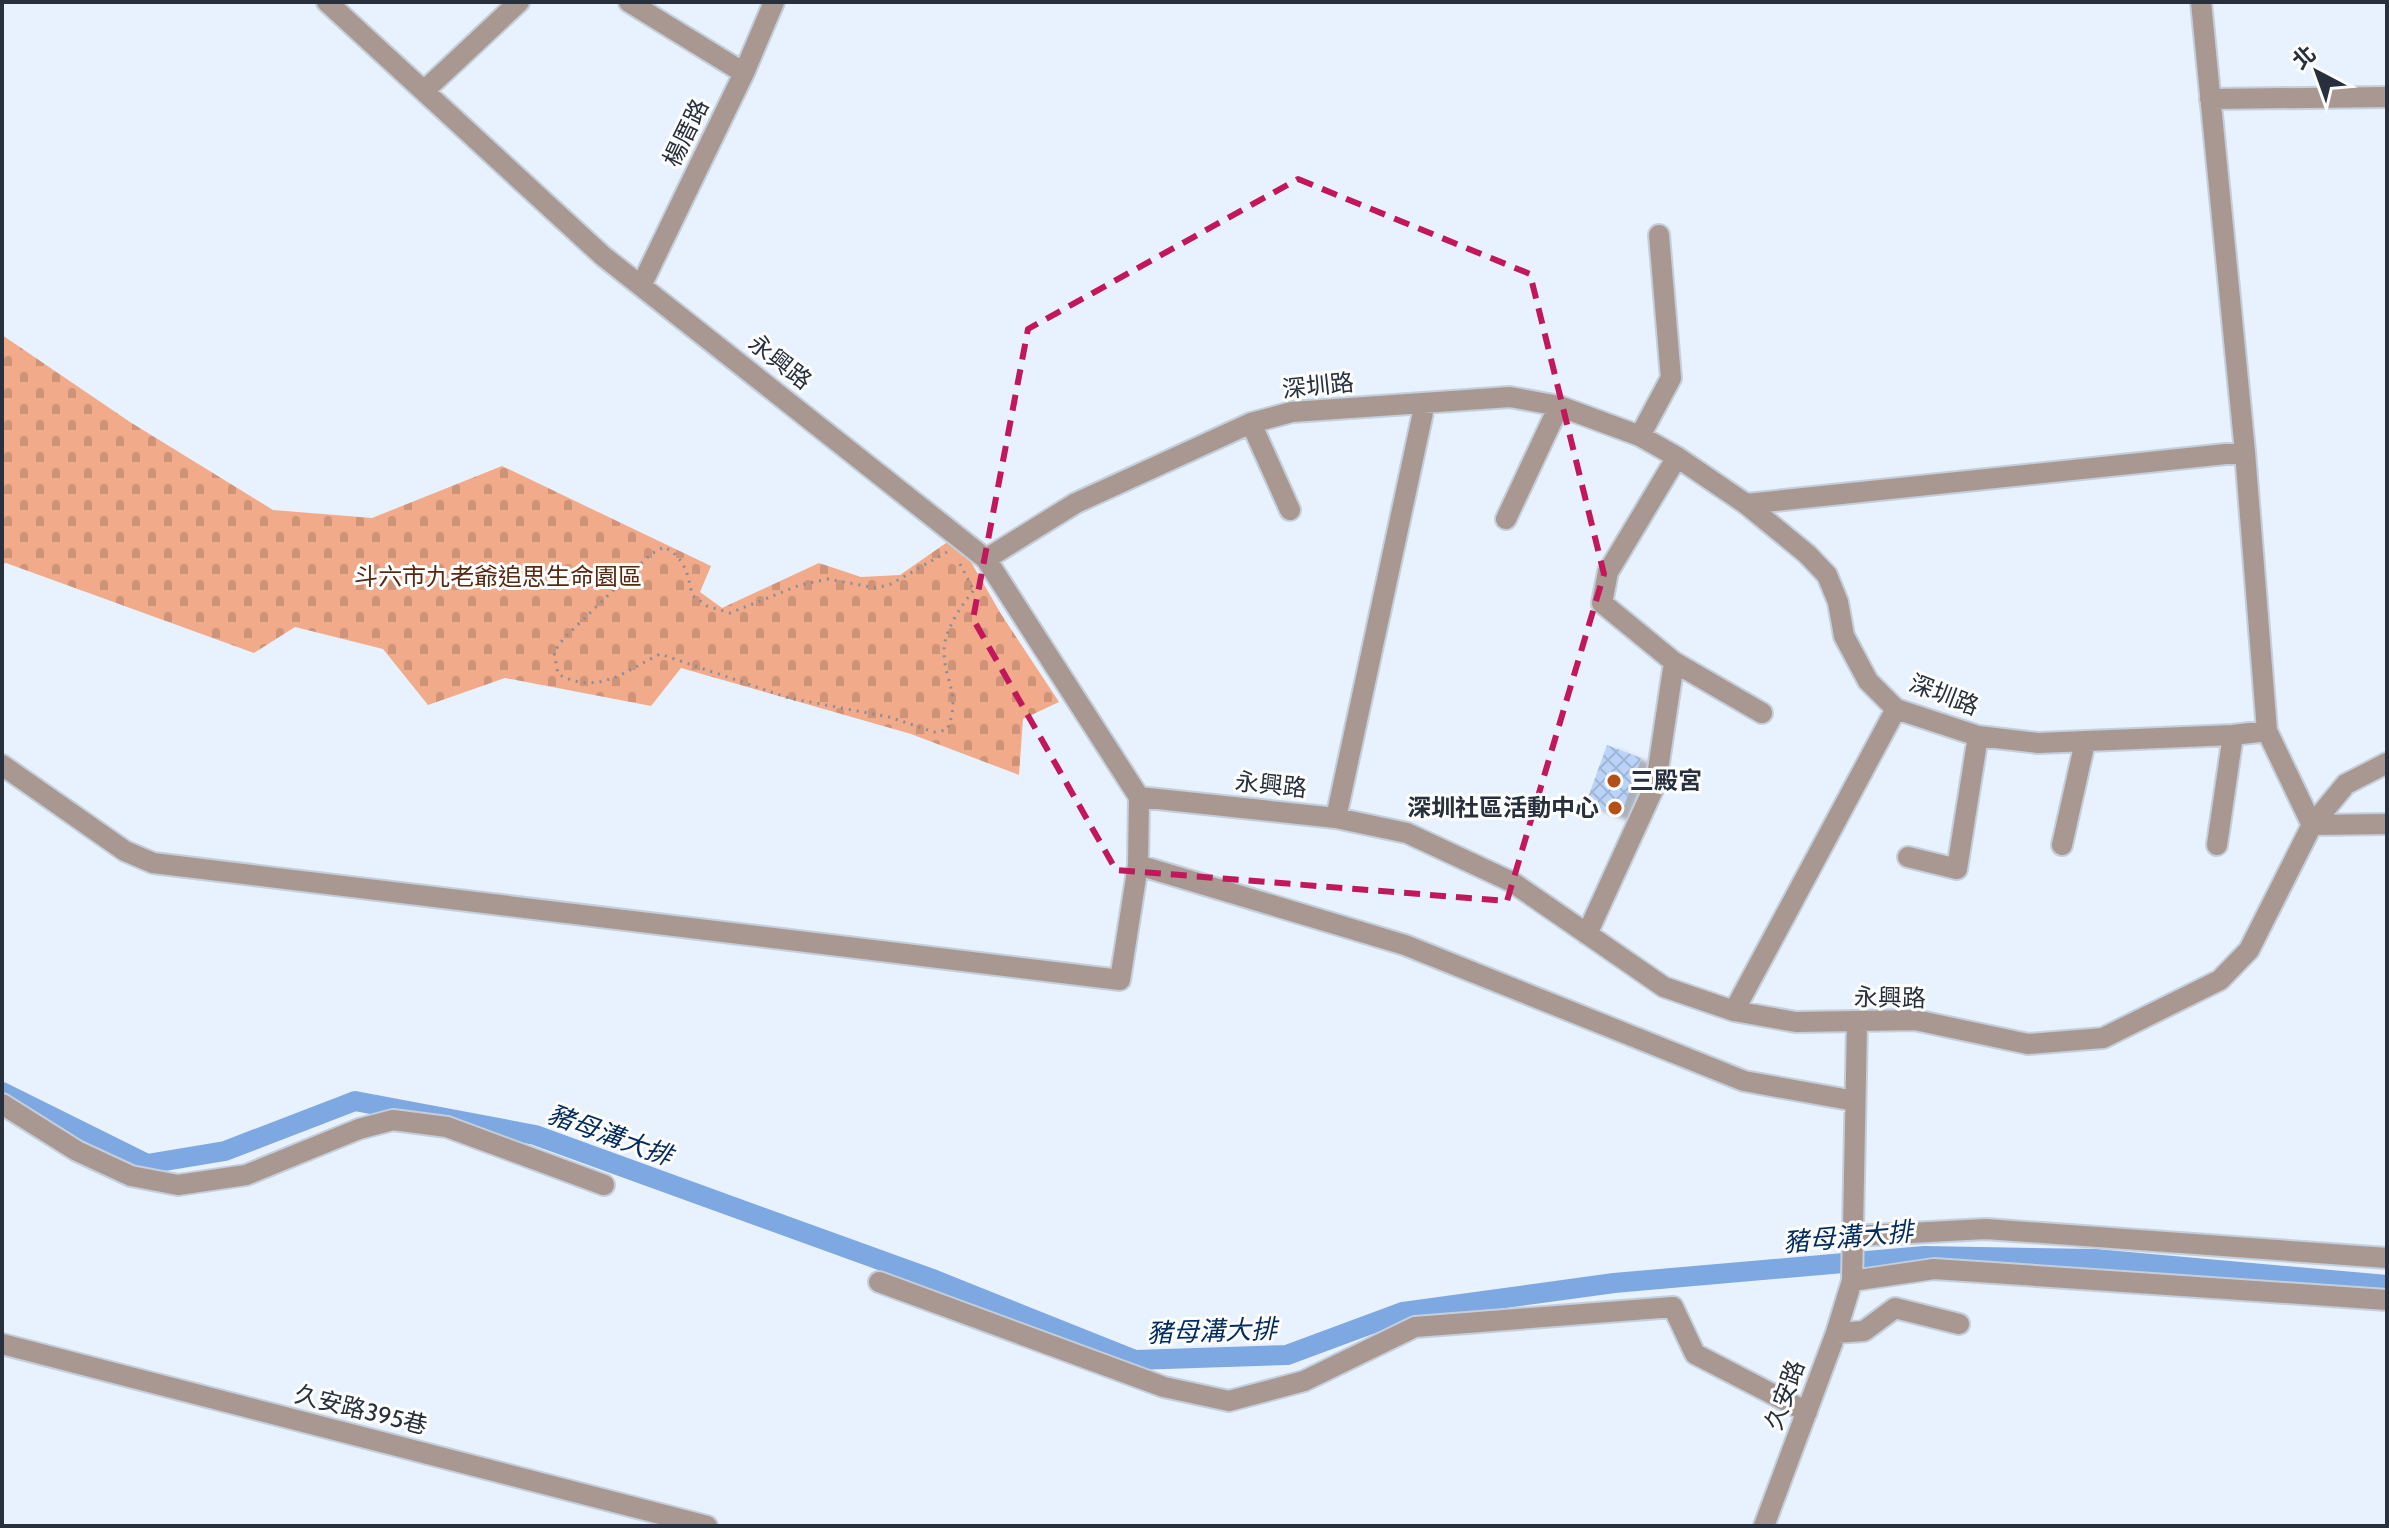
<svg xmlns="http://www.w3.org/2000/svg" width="2389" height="1528" viewBox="0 0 2389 1528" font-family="Cabin,'Noto Sans TC',sans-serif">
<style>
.cemetery{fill:url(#cemetery-stones)}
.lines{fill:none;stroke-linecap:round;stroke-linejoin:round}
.canal{stroke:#7ea8e2;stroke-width:20}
.building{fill:url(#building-cross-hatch);filter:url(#shadow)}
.minor-casing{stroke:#c5cedb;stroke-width:24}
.path{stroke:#858e9a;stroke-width:3;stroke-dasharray:2 6;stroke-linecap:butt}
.minor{stroke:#a89891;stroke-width:20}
.marked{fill:none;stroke:#c2185b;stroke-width:6;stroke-dasharray:16 10;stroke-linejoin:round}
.poi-dot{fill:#b25015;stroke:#fefefe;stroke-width:3}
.labels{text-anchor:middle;stroke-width:6;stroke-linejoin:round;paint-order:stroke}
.street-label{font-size:24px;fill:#27303c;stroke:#fefefe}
.park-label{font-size:24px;fill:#572911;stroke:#fefefe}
.poi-label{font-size:24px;font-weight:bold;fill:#27303c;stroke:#fefefe;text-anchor:start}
.water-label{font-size:26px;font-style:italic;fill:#032b5e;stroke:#fefefe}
</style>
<defs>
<pattern id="cemetery-stones" width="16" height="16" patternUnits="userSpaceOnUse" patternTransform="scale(2)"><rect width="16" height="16" fill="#f1ab8a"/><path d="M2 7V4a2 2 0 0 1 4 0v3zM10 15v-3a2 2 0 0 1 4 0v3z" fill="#cf9378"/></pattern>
<pattern id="building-cross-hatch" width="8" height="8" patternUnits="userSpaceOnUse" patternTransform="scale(2)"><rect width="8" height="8" fill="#bad4f9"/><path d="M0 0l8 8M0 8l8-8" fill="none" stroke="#a0b6d6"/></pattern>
<filter id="shadow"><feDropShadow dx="9" dy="5" stdDeviation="2" flood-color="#0004"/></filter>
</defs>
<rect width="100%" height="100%" fill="#e8f1fe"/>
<path class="cemetery" d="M2,335L130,422L273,510L372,518L502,466L711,566L700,592L722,608L819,563L861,577L900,575L956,536L1001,614L1059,702L1023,719L1019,775L911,734L681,668L651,706L505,678L428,705L383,649L295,627L254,653L6,563L2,564Z"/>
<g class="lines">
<path class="canal" d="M2,1092L147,1164L225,1151L355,1101L535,1135L935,1280L1135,1360L1287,1355L1403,1312L1614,1283L1924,1256L2095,1259L2387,1285"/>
</g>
<path class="building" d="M1607,745L1641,758L1620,816L1586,803Z"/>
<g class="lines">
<defs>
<path id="minor" d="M327,2L603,256L986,559L1139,797L1336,818L1407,833L1512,882L1664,987L1734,1011L1796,1022L1915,1020L2028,1044L2103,1038L2220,980L2249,950L2312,825L2387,824
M629,2L744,73
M2201,2L2245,452L2267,731L2312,825L2346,784L2387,763
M424,91L519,2
M2210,99L2387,97
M641,286L744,73L774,2
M1251,423L1290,510
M1640,436L1671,378L1659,235
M1677,457L1608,572L1602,603L1674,662L1762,713
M1746,504L2245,452
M1506,519L1559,406
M986,559L1076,503L1251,423L1292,412L1510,397L1559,406L1640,436L1677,457L1746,504L1807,554L1827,575L1838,602L1844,636L1868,681L1896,709L1978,736L2038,743L2233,735L2267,731
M2,765L125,851L153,863L1120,980L1138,865L1139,797
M1336,818L1425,403
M2062,845L2085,742
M2217,845L2233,735
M1908,857L1957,869L1978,736
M1138,865L1405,945L1744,1081L1855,1101
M1587,934L1656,783L1674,662
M1734,1011L1896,709
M2,1104L77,1151L131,1176L178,1185L246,1175L359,1129L393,1120L447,1127L604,1185
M1853,1236L1986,1229L2387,1258
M1852,1281L1934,1269L2387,1300
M879,1282L1164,1387L1229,1401L1304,1381L1415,1327L1673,1307L1695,1354L1807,1412
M1836,1333L1864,1331L1895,1308L1959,1324
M2,1344L707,1526
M1764,1526L1836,1333L1852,1281L1857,1023"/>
</defs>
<use href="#minor" class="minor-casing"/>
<path class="path" d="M947,552L891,584L876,588L828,579L800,585L730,613L707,606L692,595C688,573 684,557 664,547L651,554L564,638L554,652L558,674C597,696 624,672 660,654L789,698L889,717L934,732L947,730C962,694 944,683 944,650C944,631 962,604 974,590L982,588
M960,564L973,589"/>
<use href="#minor" class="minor"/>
</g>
<path class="marked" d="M1298,179L1530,274L1604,574L1507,901L1116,870L973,619L1028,329Z"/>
<g class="poi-dot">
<circle cx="1614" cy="781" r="8"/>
<circle cx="1615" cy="808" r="8"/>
</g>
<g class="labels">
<g class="street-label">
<text transform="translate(686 133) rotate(-64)" y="8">楊厝路</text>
<text transform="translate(780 362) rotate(38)" y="8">永興路</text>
<text transform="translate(1318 386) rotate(-6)" y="8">深圳路</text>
<text transform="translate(1944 695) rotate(21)" y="8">深圳路</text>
<text transform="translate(1271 785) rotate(6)" y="8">永興路</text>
<text transform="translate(1890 998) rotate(1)" y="8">永興路</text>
<text transform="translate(1785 1395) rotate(-70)" y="8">久安路</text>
<text transform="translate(361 1410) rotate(14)" y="8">久安路395巷</text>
</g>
<g class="park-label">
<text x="498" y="585">斗六市九老爺追思生命園區</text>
</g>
<g class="poi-label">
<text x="1630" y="789">三殿宮</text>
<text x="1599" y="816" text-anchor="end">深圳社區活動中心</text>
</g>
<g class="water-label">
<text transform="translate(610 1135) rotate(20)" y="9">豬母溝大排</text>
<text transform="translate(1848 1237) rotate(-5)" y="9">豬母溝大排</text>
<text transform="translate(1212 1331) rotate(-2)" y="9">豬母溝大排</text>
</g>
</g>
<rect width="2389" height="1528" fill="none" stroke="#27303c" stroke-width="8"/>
<g transform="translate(2317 72) rotate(319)" stroke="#fefefe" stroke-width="6" paint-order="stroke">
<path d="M0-6L14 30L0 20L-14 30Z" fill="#27303c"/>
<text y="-12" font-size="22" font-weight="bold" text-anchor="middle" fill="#27303c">北</text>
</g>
</svg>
